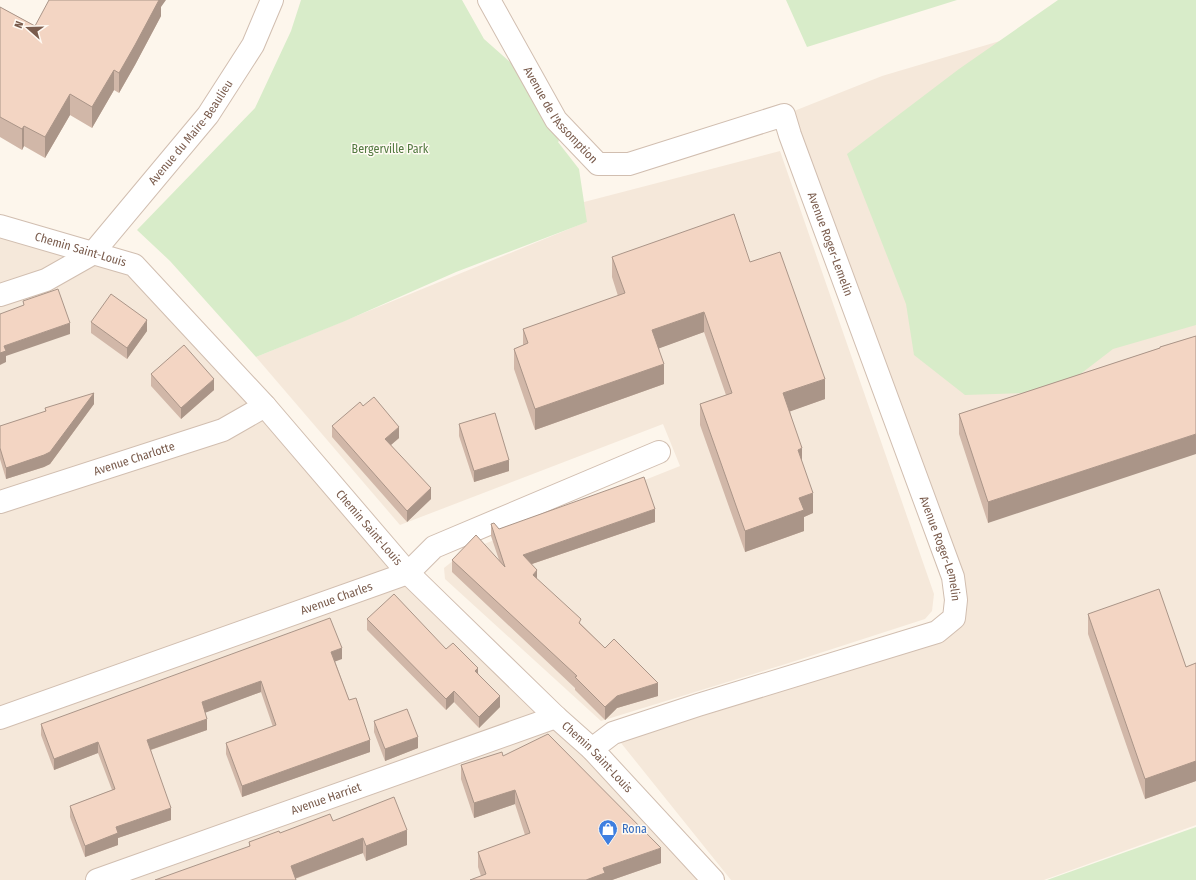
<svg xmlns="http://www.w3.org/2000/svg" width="1196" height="880" viewBox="0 0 1196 880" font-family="'Fira Sans Condensed',sans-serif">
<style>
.residential{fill:#f5e8da}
.green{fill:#d8ecc9}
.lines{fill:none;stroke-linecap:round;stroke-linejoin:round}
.minor-casing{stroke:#d1beb0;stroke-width:24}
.tertiary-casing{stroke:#d1beb0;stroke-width:24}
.minor{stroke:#fff;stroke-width:22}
.tertiary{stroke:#fff;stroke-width:22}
.wall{fill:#d1b7a8}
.shaded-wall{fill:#aa9588}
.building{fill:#f3d5c3;stroke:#aa9588}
.labels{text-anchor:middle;stroke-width:3;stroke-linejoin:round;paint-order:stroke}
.street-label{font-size:12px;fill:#7a5c4d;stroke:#fffaf3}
.park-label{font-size:12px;fill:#537a41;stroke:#fffaf3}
.shop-label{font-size:12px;fill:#366cbe;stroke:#fffaf3;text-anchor:start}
</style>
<rect width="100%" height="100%" fill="#fdf6ec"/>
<path class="residential" d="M1196,0V825L1044,880H731L613,733L937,632L956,600L784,115L882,76L1010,38Z
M780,151L934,594L932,611L925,619L789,663L601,721L445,579L444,568L464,552L680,466L663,424L400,525L256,357L586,222L584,202Z
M0,226L134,265L713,880H0Z"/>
<path class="green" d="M301,0H462L484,39L519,70L559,141L558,142L579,169L587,222L456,272L345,321L256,357L170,261L137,230L255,108L291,31Z
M786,0H957L807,47Z
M1058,0H1196V325L1113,349L1057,392L965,395L914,355L906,304L847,154L959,69Z
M1196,827V880H1047Z"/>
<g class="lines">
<defs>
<g id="minor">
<path id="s1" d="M489,0L556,120L598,164H629L784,115L790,135L953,577L956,600L954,618L937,632L698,705L613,733L592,749"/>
<path id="s2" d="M0,295L46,280L92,254L208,115L253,45L272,0"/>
<path id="s3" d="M0,502L223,430L265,406"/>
<path id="s4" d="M0,718L408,573L434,547L659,452"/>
<path id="s5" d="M97,880L556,717"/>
</g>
<g id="tertiary">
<path id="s6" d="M0,226L134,265L265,406L408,573L556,717L592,749L713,880"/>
</g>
</defs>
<use href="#minor" class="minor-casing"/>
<use href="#tertiary" class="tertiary-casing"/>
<use href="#minor" class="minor"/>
<use href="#tertiary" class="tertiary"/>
</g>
<path class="wall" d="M0,7L35,26L161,7V16L135,65L119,93L114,90L92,128L70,115L45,158L24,146L22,150L0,137Z
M612,257L750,262L825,399L790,411L802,462L813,513L804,517V531L745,552L700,425V404L726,395L704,332L659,348L664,384L535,430L514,369V349L523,345V329L618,296L612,277Z
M91,322L147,331L127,359L91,333Z
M1196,336L988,523L959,434V414L1160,348V347Z
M151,374L214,390L181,419L151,386Z
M94,404L50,464L44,467L6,479L0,459V426L45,412V408Z
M363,406L399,438L391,445L431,499L407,522L332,437V426Z
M459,424L509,471L474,482L459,436Z
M655,522L532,564L537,579L581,624L605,648L658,696L617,708L605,720L575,690V688L452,572V560H499L491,536V524L499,529Z
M1088,614L1186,667L1196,663V781L1145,799L1088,634Z
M367,619L446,649L478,673L500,707L479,728L454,702L446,710L367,630Z
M342,659L335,661L349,700L370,752L242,797L226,754V743L273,727L261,692L205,712L207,730L151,750L171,820L118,838V845L85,857L70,817V806L112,790L98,753L54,770L41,735V724Z
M374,721L418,748L385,761L374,732Z
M503,756L661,863L612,880H470L481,876L478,867V852L525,835L515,804L474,818L461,779V765Z
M333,821L407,845L366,861L363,853L295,879L249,847V842L280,833Z"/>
<path class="shaded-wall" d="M158,0H166L161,7V16L135,65L119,93V73Z
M114,70V90L92,128V107Z
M70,94V115L45,158V137Z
M24,126V146L22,150V129Z
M704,312V332L652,351V330Z
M147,320V331L127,359V348Z
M70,323V334L6,356V362L0,365V353L4,346Z
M664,364V384L535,430V409Z
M214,379V390L181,419V408Z
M825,379V399L783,414V393Z
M94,393V404L50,464L44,467L6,479V468Z
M399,427V438L385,450V439Z
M1196,434V454L988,523V502Z
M802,448V468L798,450Z
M509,460V471L474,482V471Z
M431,488V499L407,522V511Z
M813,493V513L804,517V531L745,552V531L799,498Z
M655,509V522L523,567V555Z
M537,570V583L533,575Z
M342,648V659L331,663V652Z
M478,668V679L475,671Z
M261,681V692L202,714V702Z
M658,683V696L617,708L605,720V707L617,696Z
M454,691V702L446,710V699Z
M500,696V707L479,728V717Z
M207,719V730L147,751V740Z
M418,737V748L385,761V749Z
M370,740V752L242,797V786Z
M98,742V753L54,770V759Z
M1196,761V781L1145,799V779Z
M515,790V804L474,818V803Z
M171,808V820L118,838V845L85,857V846L116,827Z
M407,830V845L366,861V846Z
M363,838V853L291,880V866Z
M661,848V863L612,880H586L603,868Z"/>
<path class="building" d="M49,0H159L135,45L119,73L114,70L92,107L70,94L45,137L24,126L22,129L0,117V7L35,26Z
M734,214L750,262L780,252L825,379L783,393L802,448L798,450L813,493L799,498L804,510L745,531L700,404L732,393L704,312L652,330L664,364L535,409L514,349L528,343L523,329L625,293L612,257Z
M58,289L70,323L4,346L6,351L0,353V314L24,305L23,301Z
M111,294L147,320L127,348L91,322Z
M1196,336V434L988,502L959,414L1160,348V347Z
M184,345L214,379L181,408L151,374Z
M94,393L50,452L44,455L6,468L0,448V426L46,411L45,408Z
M374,397L399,427L385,439L431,488L407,511L332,426L360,402L363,406Z
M495,413L509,460L474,471L459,424Z
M644,477L655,509L523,555L537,570L533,575L581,619L579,623L605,648L614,639L658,683L617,696L605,707L575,677L577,676L452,560L476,535L505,567L491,524L494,523L499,529Z
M1159,589L1186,667L1196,663V761L1145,779L1088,614Z
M394,594L446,649L453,643L478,668L475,671L500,696L479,717L454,691L446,699L367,619Z
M330,618L342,648L331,652L349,700L356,698L370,740L242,786L226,743L276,725L261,681L202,702L207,719L147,740L171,808L116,827L118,833L85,846L70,806L115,789L98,742L54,759L41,724Z
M407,709L418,737L385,749L374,721Z
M548,734L661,848L603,868L605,873L586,880H470L486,874L478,852L530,833L515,790L474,803L461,765L502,752L503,756Z
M394,797L407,830L366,846L363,838L291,866L296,880H155L250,846L249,842L279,831L280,833L330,814L333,821Z"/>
<defs>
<symbol id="shop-pin" viewBox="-11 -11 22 30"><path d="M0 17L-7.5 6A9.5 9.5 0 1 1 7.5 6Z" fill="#3f7fe0" stroke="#fffaf3"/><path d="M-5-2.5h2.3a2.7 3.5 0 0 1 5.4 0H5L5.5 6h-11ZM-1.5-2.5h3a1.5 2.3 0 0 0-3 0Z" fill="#fff"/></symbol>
</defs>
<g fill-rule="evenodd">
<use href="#shop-pin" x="597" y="818" width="22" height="30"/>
</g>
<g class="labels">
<g class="street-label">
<text dy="4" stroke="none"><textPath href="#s1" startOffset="136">Avenue de l'Assomption</textPath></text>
<text dy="4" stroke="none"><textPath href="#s2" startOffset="258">Avenue du Maire-Beaulieu</textPath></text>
<text dy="4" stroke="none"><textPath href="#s1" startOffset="529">Avenue Roger-Lemelin</textPath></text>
<text dy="4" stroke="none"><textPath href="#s6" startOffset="84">Chemin Saint-Louis</textPath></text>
<text dy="4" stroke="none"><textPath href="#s3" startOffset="141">Avenue Charlotte</textPath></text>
<text dy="4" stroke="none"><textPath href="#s6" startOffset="492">Chemin Saint-Louis</textPath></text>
<text dy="4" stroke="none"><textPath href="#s1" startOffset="853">Avenue Roger-Lemelin</textPath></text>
<text dy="4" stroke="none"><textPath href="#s4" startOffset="357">Avenue Charles</textPath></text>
<text dy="4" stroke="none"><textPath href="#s6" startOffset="816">Chemin Saint-Louis</textPath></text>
<text dy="4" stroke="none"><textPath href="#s5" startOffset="243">Avenue Harriet</textPath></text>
</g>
<g class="park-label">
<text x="390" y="153">Bergerville Park</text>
</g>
<g class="shop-label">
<text x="622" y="833">Rona</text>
</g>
</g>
<g transform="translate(28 28) rotate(290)" stroke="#fffaf3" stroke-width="3" paint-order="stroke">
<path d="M0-3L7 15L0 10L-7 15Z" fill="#7a5c4d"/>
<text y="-6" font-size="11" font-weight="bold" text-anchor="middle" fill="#7a5c4d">N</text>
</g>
</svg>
